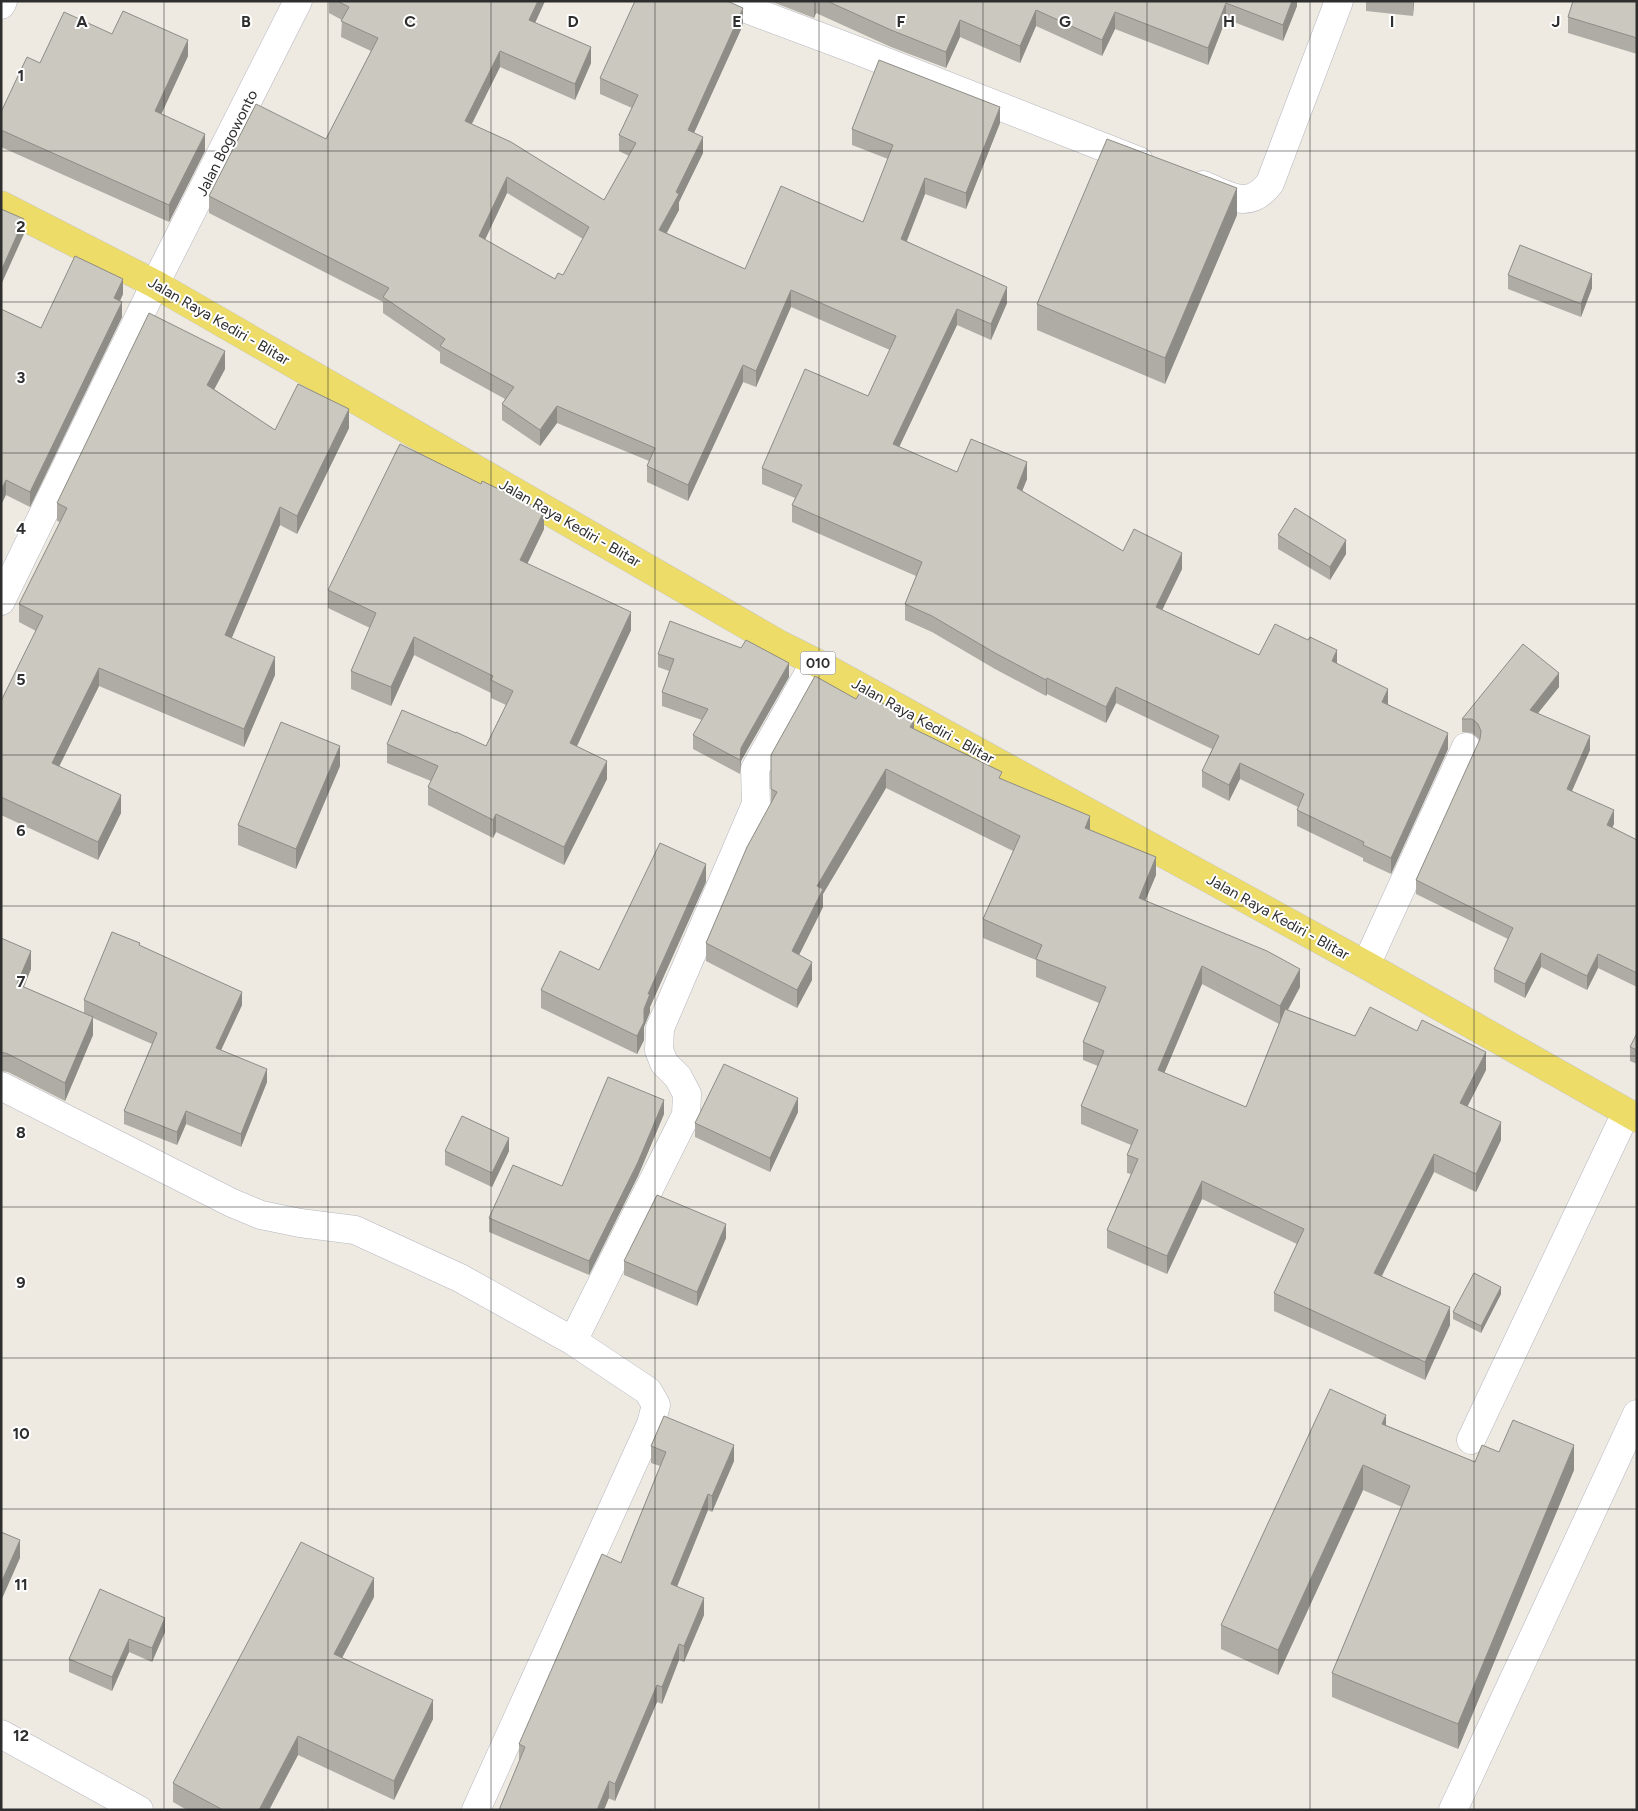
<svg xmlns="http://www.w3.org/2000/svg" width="1638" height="1811" viewBox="0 0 1638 1811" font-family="Figtree,sans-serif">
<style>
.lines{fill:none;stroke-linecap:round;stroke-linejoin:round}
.minor-casing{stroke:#b4b6c0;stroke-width:29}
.major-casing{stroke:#c9c9c9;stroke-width:29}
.minor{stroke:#fff;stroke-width:28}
.major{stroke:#eddc68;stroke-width:28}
.wall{fill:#aeaca4;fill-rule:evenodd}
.shaded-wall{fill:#8d8c86}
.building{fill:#cac8bf;stroke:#8d8c86;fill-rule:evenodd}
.grid{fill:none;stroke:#2e2e2e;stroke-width:1;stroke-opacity:0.55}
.labels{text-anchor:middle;stroke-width:4;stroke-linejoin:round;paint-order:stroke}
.shield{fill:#fff;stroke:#6d6d6d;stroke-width:1}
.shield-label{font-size:14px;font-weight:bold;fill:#2e2e2e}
.street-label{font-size:15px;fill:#2e2e2e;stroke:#fff}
.grid-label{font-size:16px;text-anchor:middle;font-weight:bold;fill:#2e2e2e;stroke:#fff;stroke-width:4;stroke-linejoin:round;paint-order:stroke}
</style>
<rect width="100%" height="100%" fill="#eeeae1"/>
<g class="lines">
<defs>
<path id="minor" d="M725,1L856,50L1139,161
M1,5L3,1
M1203,185C1230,196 1249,211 1270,183L1339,1
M1,601L155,284L298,1
M1366,965L1466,747
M1,1086L232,1203L261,1215L300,1223L355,1230L460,1278L573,1341L648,1391L656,1405L651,1424L476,1810
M573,1341L686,1115L687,1094L678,1077L664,1063L659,1050L660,1028L756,804L755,769L815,662
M1471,1440L1626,1113
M1,1734L139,1810
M1453,1810L1637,1414"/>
<path id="major" d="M1,205L155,284L779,644L815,662L1366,965L1637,1118"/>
</defs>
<use href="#minor" class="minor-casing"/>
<use href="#major" class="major-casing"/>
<use href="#minor" class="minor"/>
<use href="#major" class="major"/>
</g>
<path class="wall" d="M329,1H545L535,23L591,63L575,100L500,67L472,124L604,200L629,156L619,151V135L632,108L600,94V78L743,25L694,133L703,153L679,202V210L667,233L745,269L863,222L888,159L852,145V129L1000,123L966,209L925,194L907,241L1007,303L991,340L957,325L899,447L957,472L1027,479L1022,491L1123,551L1182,569L1162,610L1259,655L1337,663L1388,704L1448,749L1391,874L1363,861V858L1297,826V810L1298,807L1240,779L1229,801L1202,787V771L1212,749L1116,703L1106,723L1047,694L1046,696L995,669L932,632L905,620V604L916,576L792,522V505L795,498L762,484V468L868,396L890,350L791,307L756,387L743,382L688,501L647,482V466L649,461L557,423L540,446L502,420V404L505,399L440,363V352L383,313V302L209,213V196L326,139L371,51L341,37L342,20L329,13ZM507,193L583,239L563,275L555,279L485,240Z
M770,1H1297V6L1283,41L1226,19L1208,65L1115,29L1102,56L1036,26L1020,63L960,37L946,68L891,47L816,13L814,18Z
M1366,1H1414L1413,16L1366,11Z
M1637,1V54L1568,33V17Z
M112,34L188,56L161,114L205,151L169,222L1,147V112L40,63Z
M1237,215L1165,384L1037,330V304Z
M1508,275L1592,288L1581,317L1508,289Z
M123,294L120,301L122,317L30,507L6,495L1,309L41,328Z
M225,369L214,389L275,430L349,428L297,534L280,525L231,638L275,675L244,747L99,686L59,766L121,813L98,860L1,815V701L36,631L19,622V604L60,522L57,521V503Z
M544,529L527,564L631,630L577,746L607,779L564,865L496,832L493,838L428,805V787L431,781L387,763V744L486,746L506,705L491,698V693L414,655L391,706L351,689V671L370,628L328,608V590Z
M1278,535L1346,554L1330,580L1278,549Z
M658,654L789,677L741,761L740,774L693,749V735L702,720L662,706V692L669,671L658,667Z
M1559,687L1538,713L1590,750L1572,791L1614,824L1612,827L1637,840V987L1598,968L1587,990L1541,967L1525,998L1494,982V969L1508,939L1416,894V880L1480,741L1478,738L1472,733L1462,732V719Z
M856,699L914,729L1090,830L1156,875L1145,900L1300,987L1288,1010L1355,1036L1486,1070L1467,1107L1501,1140L1476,1192L1434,1172L1382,1276L1450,1325L1425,1380L1274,1311V1293L1297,1244L1202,1199L1167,1274L1107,1248V1230L1131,1174L1127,1173V1155L1131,1145L1081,1124V1106L1098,1066L1083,1060V1042L1099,1003L1036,977V960L983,938V919L1013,851L886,788L823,894V907L799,955L812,980L797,1008L706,961V943L771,804V755ZM1202,984L1279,1024L1246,1107L1164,1073Z
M340,766L296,869L238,845V825Z
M706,882L650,1007V1012L644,1027V1040L637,1054L541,1008V990L599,970Z
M1,938L31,969L24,987L84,1013V1000L140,946L242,1005L221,1050L267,1082L241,1147L186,1124L177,1145L124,1124V1111L152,1044L93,1018V1035L65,1101L8,1072L1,1071Z
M1637,1033V1064L1630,1061V1047Z
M798,1112L770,1172L695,1137V1123Z
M664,1114L638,1176L589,1275L489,1232V1218L562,1186Z
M445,1151H509L492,1187L445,1165Z
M726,1238L697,1306L624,1275V1261Z
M1501,1294L1481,1333L1453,1319V1312Z
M1386,1425L1475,1462L1499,1452L1574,1470L1458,1749L1332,1697V1673L1402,1507L1363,1490L1278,1675L1221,1649V1625Z
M651,1446L734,1461L712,1512L708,1510L677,1587L704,1615L684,1662L679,1660L662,1704L657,1702L615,1801L519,1761V1744L621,1563L660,1466L651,1463Z
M100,1589L165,1632L152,1662L129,1652L112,1691L69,1672V1659Z
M374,1597L342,1658L433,1719L394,1800L298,1755L269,1810H187L173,1802V1783Z"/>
<path class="shaded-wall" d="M538,1H545L529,36V20Z
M814,1H816V13L814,18Z
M1292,1H1297V6L1283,41V25Z
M1413,1H1414L1413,16Z
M1226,3V19L1208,65V48Z
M743,8V25L688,146V130Z
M1036,10V26L1020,63V46Z
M1115,12V29L1102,56V40Z
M960,20V37L946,68V52Z
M188,40V56L155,128V111Z
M591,47V63L575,100V84Z
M500,51V67L465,137V121Z
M1000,107V123L966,209V193Z
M205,134V151L169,222V205Z
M703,137V153L679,202V210L659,246V230L676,192Z
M507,177V193L479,252V236Z
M925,178V194L901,255V239Z
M1237,188V215L1165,384V358Z
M24,219V234L1,285V271Z
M1592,274V288L1581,317V304Z
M123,279V294L114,313V298Z
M1007,287V303L991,340V324Z
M791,290V307L756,387V371Z
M122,302V317L30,507V492Z
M957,309V325L893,460V444Z
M225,351V369L207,403V385Z
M743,365V382L688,501V485Z
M557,406V423L540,446V430Z
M349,409V428L297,534V516Z
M1027,462V479L1017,504V488Z
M6,480V495L1,505V490Z
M280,507V525L225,654V635Z
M544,511V529L520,579V560Z
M1346,540V554L1330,580V567Z
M1182,553V569L1156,623V607Z
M631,612V630L570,761V743Z
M414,637V655L391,706V687Z
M1337,650V667L1332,661Z
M275,657V675L244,747V729Z
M789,663V677L741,761L740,774V760L741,748Z
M99,668V686L52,781V763Z
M1559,673V687L1530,723V710Z
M1047,678V694L1046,696V680Z
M1116,687V703L1106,723V707Z
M1388,689V705L1382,702Z
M914,721V739L910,727Z
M1448,733V749L1391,874V858Z
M1590,736V750L1567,802V789Z
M340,746V766L296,869V849Z
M607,761V779L564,865V847Z
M1240,763V779L1229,801V785Z
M886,769V788L823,894V907L792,969V951L817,886Z
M121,795V813L98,860V842Z
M1614,810V824L1607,838V825Z
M496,814V832L493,838V820Z
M1090,816V834L1085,828Z
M1156,857V875L1139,916V898Z
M706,864V882L650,1007V1012L644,1027V1040L637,1054V1036L648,994Z
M31,951V969L17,1002V984Z
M1541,953V967L1525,998V984Z
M1598,954V968L1587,990V976Z
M812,962V980L797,1008V990Z
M1202,966V984L1158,1088V1070Z
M1300,969V987L1280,1024V1006Z
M242,992V1005L216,1061V1048Z
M93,1017V1035L65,1101V1083Z
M1486,1052V1070L1460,1121V1103Z
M267,1069V1082L241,1147V1134Z
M798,1098V1112L770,1172V1158Z
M664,1100V1114L638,1176L589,1275V1261Z
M186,1111V1124L177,1145V1132Z
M1501,1122V1140L1476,1192V1174Z
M509,1138V1151L492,1187V1173Z
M1434,1154V1172L1374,1291V1273Z
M1202,1181V1199L1167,1274V1256Z
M726,1224V1238L697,1306V1292Z
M1501,1287V1294L1481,1333V1326Z
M1450,1307V1325L1425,1380V1362Z
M1386,1415V1439L1382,1424Z
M734,1445V1461L712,1512V1496Z
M1574,1445V1470L1458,1749V1724Z
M1363,1465V1490L1278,1675V1650Z
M708,1494V1510L671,1601V1584Z
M20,1540V1558L1,1601V1583Z
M374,1578V1597L334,1673V1654Z
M704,1598V1615L684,1662V1646Z
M165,1618V1632L152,1662V1648Z
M129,1639V1652L112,1691V1677Z
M679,1644V1660L662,1704V1687Z
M657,1685V1702L615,1801V1784Z
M433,1700V1719L394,1800V1781Z
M298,1736V1755L269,1810H259Z
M609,1781V1798L604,1810H597Z"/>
<path class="building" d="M337,1H538L529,20L591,47L575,84L500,51L465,121L511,142L604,200L636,143L619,135L638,95L600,78L635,1H727L743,8L688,130L703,137L676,192L679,194L659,230L745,269L781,186L863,222L893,145L852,129L879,60L1000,107L966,193L925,178L901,239L1007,287L991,324L957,309L893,444L957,472L971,439L1027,462L1017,488L1123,551L1134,529L1182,553L1156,607L1259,655L1275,624L1308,640L1310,637L1337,650L1332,661L1388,689L1382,702L1448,733L1391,858L1363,845L1364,842L1297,810L1304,794L1240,763L1229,785L1202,771L1219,736L1116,687L1106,707L1047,678L1046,680L995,653L932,616L905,604L922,562L792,505L802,485L762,468L805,369L868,396L896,336L791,290L756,371L743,365L688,485L647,466L655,448L557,406L540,430L502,404L514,387L440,346L445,339L383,297L389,288L209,196L256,104L326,139L378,38L341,21L349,7ZM507,177L589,227L563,275L558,273L555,279L479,236Z
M827,1H1292L1283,25L1226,3L1208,48L1115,12L1102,40L1036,10L1020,46L960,20L946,52L891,30Z
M1573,1H1637V38L1568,17Z
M123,11L188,40L155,111L205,134L169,205L1,130V112L27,57L40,63L64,12L112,34Z
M1107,139L1237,188L1165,358L1037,304Z
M1,209L24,219L1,271Z
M1520,245L1592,274L1581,304L1508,275Z
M75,256L123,279L114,298L122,302L30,492L6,480L1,490V309L41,328Z
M149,313L225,351L207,385L275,430L298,384L349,409L297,516L280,507L225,635L275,657L244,729L99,668L52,763L121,795L98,842L1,797V701L43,616L19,604L67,508L57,503Z
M400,444L481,484L482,481L544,511L520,560L631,612L570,743L607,761L564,847L496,814L493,820L428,787L438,766L387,744L402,710L456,733V732L486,746L513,691L491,680L493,676L414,637L391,687L351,671L376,613L328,590Z
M1295,508L1346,540L1330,567L1278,535Z
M670,621L741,648L746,640L789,663L741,748L740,760L693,735L708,709L662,692L674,659L658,654Z
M1523,644L1559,673L1530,710L1590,736L1567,789L1614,810L1607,825L1637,840V973L1598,954L1587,976L1541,953L1525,984L1494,969L1513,928L1416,880L1480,739L1481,731L1478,724L1472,719H1462Z
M815,676L856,699L861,691L914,721L910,727L1002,772L999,778L1090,816L1085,828L1156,857L1139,898L1267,951L1300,969L1280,1006L1202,966L1158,1070L1246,1107L1285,1009L1355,1036L1370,1007L1417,1031L1422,1020L1486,1052L1460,1103L1501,1122L1476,1174L1434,1154L1374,1273L1450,1307L1425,1362L1274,1293L1304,1229L1202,1181L1167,1256L1107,1230L1138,1159L1127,1155L1138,1130L1081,1106L1104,1051L1083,1042L1106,987L1036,959L1042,945L983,919L1020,836L886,769L817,886L823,889L792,951L812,962L797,990L706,943L747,847L777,792L771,789V755Z
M281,722L340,746L296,849L238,825Z
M660,843L706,864L648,994H650L644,1009V1022L637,1036L541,990L560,951L599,970Z
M112,932L140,943L139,945L242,992L216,1048L267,1069L241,1134L186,1111L177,1132L124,1111L157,1033L84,1000Z
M1,938L31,951L17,984L93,1017L65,1083L8,1054L1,1052Z
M1637,1033V1050L1630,1047Z
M724,1064L798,1098L770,1158L695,1123Z
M608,1077L664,1100L638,1162L589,1261L489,1218L513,1165L562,1186Z
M462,1116L509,1138L492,1173L445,1151Z
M657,1195L726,1224L697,1292L624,1261Z
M1474,1273L1501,1287L1481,1326L1453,1312Z
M1330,1389L1386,1415L1382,1424L1475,1462L1482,1445L1499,1452L1513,1420L1574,1445L1458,1724L1332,1673L1410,1486L1363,1465L1278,1650L1221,1625Z
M664,1416L734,1445L712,1496L708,1494L671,1584L704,1598L684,1646L679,1644L662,1687L657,1685L615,1784L609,1781L597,1810H499L525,1747L519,1744L602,1554L621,1563L666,1452L651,1446Z
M1,1532L20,1540L1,1583Z
M301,1542L374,1578L334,1654L433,1700L394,1781L298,1736L259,1810H223L173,1783Z
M100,1589L165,1618L152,1648L129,1639L112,1677L69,1659Z"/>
<path class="grid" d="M164,1V1810M328,1V1810M491,1V1810M655,1V1810M819,1V1810M983,1V1810M1147,1V1810M1310,1V1810M1474,1V1810M1,151H1637M1,302H1637M1,453H1637M1,604H1637M1,755H1637M1,906H1637M1,1056H1637M1,1207H1637M1,1358H1637M1,1509H1637M1,1660H1637"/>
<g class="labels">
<rect class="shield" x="800.5" y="651.5" width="35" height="23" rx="4"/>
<g class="shield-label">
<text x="818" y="668">010</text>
</g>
<g class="street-label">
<text transform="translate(227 143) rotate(-63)" y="5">Jalan Bogowonto</text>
<text transform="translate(219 321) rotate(30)" y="5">Jalan Raya Kediri - Blitar</text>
<text transform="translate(570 523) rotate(30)" y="5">Jalan Raya Kediri - Blitar</text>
<text transform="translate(923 721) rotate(29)" y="5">Jalan Raya Kediri - Blitar</text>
<text transform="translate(1278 917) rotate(29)" y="5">Jalan Raya Kediri - Blitar</text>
</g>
</g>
<g class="grid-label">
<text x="82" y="27">A</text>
<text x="246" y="27">B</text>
<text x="410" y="27">C</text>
<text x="573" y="27">D</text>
<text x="737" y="27">E</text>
<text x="901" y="27">F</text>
<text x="1065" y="27">G</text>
<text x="1229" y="27">H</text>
<text x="1392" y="27">I</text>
<text x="1556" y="27">J</text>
<text x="21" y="81">1</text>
<text x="21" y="232">2</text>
<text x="21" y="383">3</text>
<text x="21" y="534">4</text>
<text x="21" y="685">5</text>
<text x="21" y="836">6</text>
<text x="21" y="987">7</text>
<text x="21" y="1138">8</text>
<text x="21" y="1288">9</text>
<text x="21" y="1439">10</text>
<text x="21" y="1590">11</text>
<text x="21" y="1741">12</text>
</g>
<rect width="1638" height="1811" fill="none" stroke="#2e2e2e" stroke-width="5"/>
</svg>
